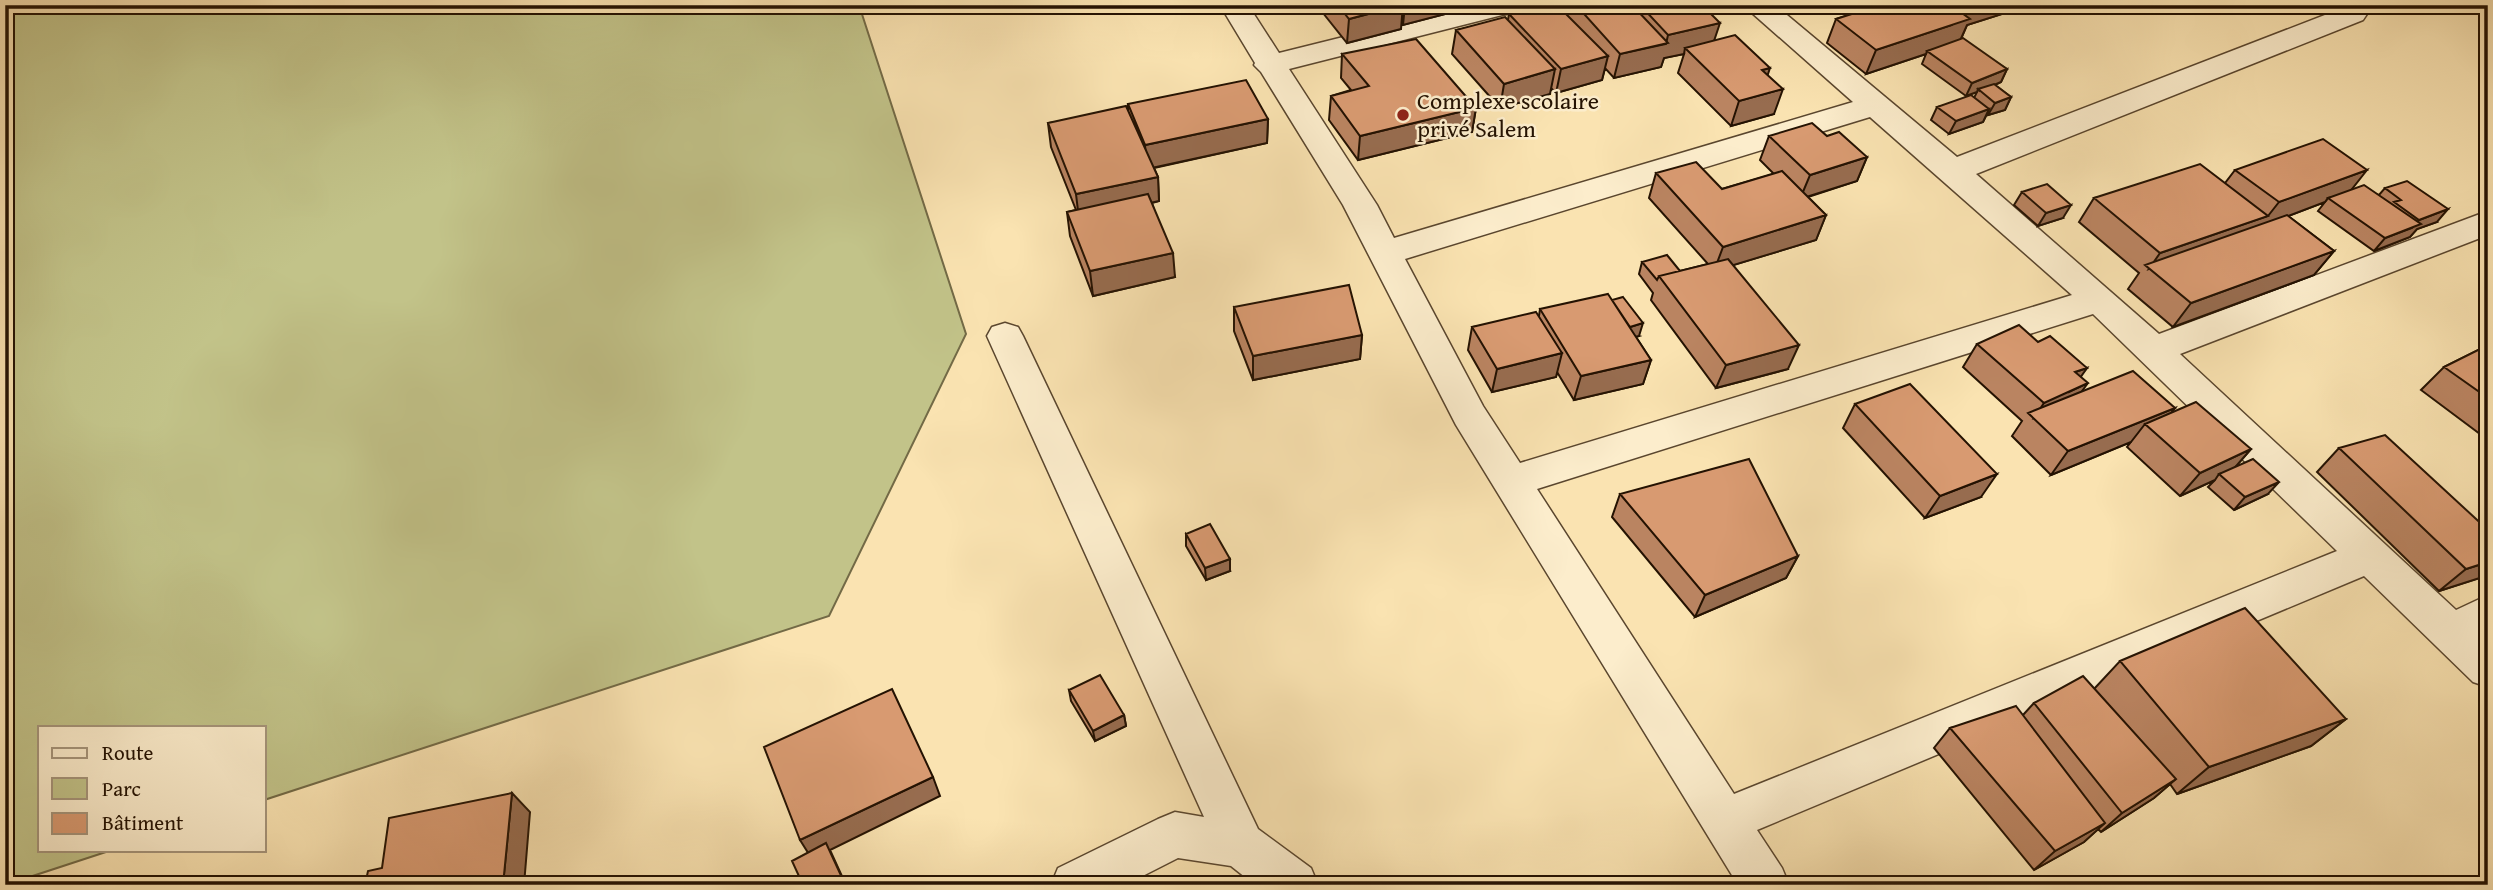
<svg xmlns="http://www.w3.org/2000/svg" width="2493" height="890" viewBox="0 0 2493 890" font-family="'Gentium Book Plus',serif">
<style>
.green{fill:#c2c389;stroke:#736a46;stroke-width:2}
.lines{fill:none;stroke-linecap:round;stroke-linejoin:round}
.minor-casing{stroke:#5a462e;stroke-width:3}
.minor{fill:#fcedcc;fill-rule:evenodd}
.wall{fill:#ba8461;stroke:#241202;stroke-width:2}
.shaded-wall{fill:#976c4f;stroke:#241202;stroke-width:2}
.building{fill:#d89a71;stroke:#241202;stroke-width:2}
.poi-dot{fill:#8f2418;stroke:#fcedcc;stroke-width:2.5}
.labels{text-anchor:middle;stroke-width:5;stroke-linejoin:round;paint-order:stroke}
.poi-label{font-size:24px;fill:#241202;stroke:#fcedcc;text-anchor:start}
</style>
<rect width="100%" height="100%" fill="#fae3b1"/>
<filter id="stains"><feTurbulence type="fractalNoise" baseFrequency=".00286" numOctaves="4"/><feColorMatrix values="0 0 0 0 .2 0 0 0 0 .09 0 0 0 0 .02 0 0 0 .5 -.17"/></filter>
<radialGradient id="worn" r=".72"><stop offset=".6" stop-color="#630" stop-opacity="0"/><stop offset="1" stop-color="#630" stop-opacity=".3"/></radialGradient>
<path class="green" d="M5,5H859L966,334L829,616L264,800V727H40V850H112L5,885Z"/>
<g class="lines">
<defs>
<path id="minor" d="M1220,5H1248L1279,53L1472,5H1522L1518,11L1289,69L1377,205L1394,238L1853,102L1743,5H1775L1957,157L2343,8L2353,5L2363,8L2367,14L2363,20L1976,174L2159,334L2488,211V235L2180,354L2456,610L2488,595V635L2485,637L2488,640V687L2473,682L2364,576L1757,830L1782,868L1789,885H1738L1456,425L1343,205L1261,72L1254,65L1255,63ZM1870,117L2072,295L1520,463L1483,406L1405,259ZM2093,314L2337,551L1734,794L1537,489Z
M1005,323L1018,327L1023,336L1258,829L1311,868L1318,885H1255L1231,866L1178,858L1125,885H1051L1058,868L1158,819L1175,812L1204,817L987,336L992,327Z"/>
</defs>
<use href="#minor" class="minor-casing"/>
<use href="#minor" class="minor"/>
</g>
<path class="wall" d="M1319,5H1454L1453,12L1403,25L1401,23V29L1347,43L1319,8Z
M1568,5H1702L1714,41L1767,75L1774,114L1731,126L1678,73L1684,54L1664,58L1661,67L1614,78L1605,68L1602,80L1556,93L1551,88L1550,94L1500,108L1452,54L1456,30L1508,20L1509,14L1567,15Z
M1880,5H2023L2021,8L1967,25L1961,39L2007,69L2001,82L1995,85L2011,97L2005,110L1988,115L1987,114L1983,122L1949,134L1931,120L1937,107L1974,98L1977,92L1966,96L1922,64L1926,54L1866,74L1827,43L1836,19Z
M1342,54L1476,108L1472,132L1358,160L1329,120L1331,96L1351,90L1341,78Z
M1128,104L1268,119L1267,143L1154,168L1158,177L1159,201L1152,203L1175,277L1093,296L1070,236L1067,212L1076,210L1051,147L1048,123L1128,111Z
M1769,136L1867,157L1857,181L1808,197L1826,215L1816,240L1733,265L1788,369L1716,388L1651,300L1653,293L1639,274L1642,262L1680,271L1708,264L1649,198L1656,173L1722,189L1774,174L1760,160Z
M2235,170L2352,189L2379,195L2385,188L2437,222L2417,229L2410,237L2374,251L2318,211L2325,202L2288,216L2334,251L2314,275L2173,327L2128,289L2139,273L2079,222L2094,198L2225,183Z
M2022,192L2063,218L2038,226L2014,205Z
M1234,307L1362,335L1360,359L1253,380L1234,331Z
M1540,309L1639,336L1636,337L1651,360L1643,384L1574,400L1557,372L1556,377L1492,392L1468,350L1472,327L1539,316Z
M2038,342L2087,368L2080,376L2082,391L2175,408L2172,412L2251,449L2235,467L2268,494L2234,510L2208,487L2215,480L2180,496L2127,447L2131,442L2051,475L2012,436L2022,421L1963,367L1977,344Z
M2488,345V440L2421,390L2444,367Z
M1855,404L1981,497L1925,518L1843,428Z
M2339,448L2488,530V575L2439,591L2317,472Z
M1620,494L1798,556L1786,578L1695,617L1612,517Z
M1186,534L1230,571L1206,580L1186,546Z
M2120,661L2346,719L2311,746L2177,794L2170,784L2154,798L2101,832L2098,829L2084,842L2034,870L1934,748L1950,728L2023,715L2034,703L2094,689Z
M1069,690L1124,715L1126,726L1095,741L1071,701Z"/>
<path class="shaded-wall" d="M1403,5L1401,29L1347,43L1349,19Z
M1405,5H1454L1453,12L1403,25Z
M1965,5H2023L2021,8L1967,25L1959,43L1927,51L1926,54L1866,74L1876,50L1952,25L1960,7Z
M1720,23L1712,47L1685,48L1684,54L1664,58L1661,67L1614,78L1620,54L1666,44L1668,35Z
M1608,56L1602,80L1556,93L1561,69Z
M1770,68L1762,92V70Z
M1555,69L1550,94L1500,108L1504,84Z
M2007,69L2001,82L1980,91L1978,89L1977,92L1966,96L1972,83Z
M1783,89L1774,114L1731,126L1739,101Z
M2011,97L2005,110L1988,115L1995,103Z
M1476,108L1472,132L1358,160L1360,136Z
M1989,109L1983,122L1949,134L1956,121Z
M1268,119L1267,143L1147,169L1145,145Z
M1867,157L1857,181L1800,199L1810,175Z
M2367,170L2348,194L2328,198L2325,202L2149,269L2160,253L2268,216L2279,202Z
M1158,177L1159,201L1079,219L1076,194Z
M2071,205L2063,218L2038,226L2046,213Z
M2448,209L2437,222L2417,229L2410,237L2374,251L2385,238L2412,228L2419,220Z
M1826,215L1816,240L1714,271L1723,247Z
M2334,251L2314,275L2173,327L2191,303Z
M1173,253L1175,277L1093,296L1090,271Z
M1643,323L1639,336L1627,339L1630,327Z
M1362,335L1360,359L1253,380V356Z
M1799,345L1788,369L1716,388L1726,365Z
M1562,353L1556,377L1492,392L1497,369Z
M1651,360L1643,384L1574,400L1581,376Z
M2087,368L2071,391L2088,383L2071,406L2034,418L2044,403L2075,372Z
M2175,408L2157,431L2145,424L2131,442L2051,475L2068,451Z
M2251,449L2231,472L2219,474L2215,480L2180,496L2200,473Z
M1997,474L1981,497L1925,518L1940,496Z
M2279,482L2268,494L2234,510L2245,497Z
M1798,556L1786,578L1695,617L1705,595Z
M1230,559V571L1206,580L1205,568Z
M2488,562V575L2486,576L2439,591L2466,569Z
M1124,715L1126,726L1095,741L1093,731Z
M2346,719L2311,746L2177,794L2209,767Z
M933,777L940,796L830,850L846,885H839L812,859L800,840Z
M2176,779L2154,798L2101,832L2122,813Z
M512,793L530,812L524,885H503Z
M2105,823L2084,842L2034,870L2055,851Z"/>
<path class="building" d="M1338,5H1402L1349,19Z
M1541,5H1557L1608,56L1561,69L1509,14Z
M1576,5H1632L1668,43L1620,54Z
M1640,5H1702L1720,23L1668,35Z
M1880,5H1951L1970,19L1876,50L1836,19Z
M1505,17L1555,69L1504,84L1456,30Z
M1735,35L1770,68L1762,70L1783,89L1739,101L1685,48Z
M1963,38L2007,69L1972,83L1927,51Z
M1416,39L1476,108L1360,136L1331,96L1369,86L1342,54Z
M1246,80L1268,119L1145,145L1128,104Z
M1994,84L2011,97L1995,103L1978,89Z
M1971,95L1989,109L1956,121L1937,107Z
M1126,106L1158,177L1076,194L1048,123Z
M1812,123L1827,136L1839,132L1867,157L1810,175L1769,136Z
M2323,139L2367,170L2279,202L2235,170Z
M1696,162L1722,189L1782,171L1826,215L1723,247L1656,173Z
M2200,164L2268,216L2160,253L2094,198Z
M2407,181L2448,209L2419,220L2394,202L2401,200L2385,188Z
M2047,184L2071,205L2046,213L2022,192Z
M2364,185L2421,224L2385,238L2328,198Z
M1148,194L1173,253L1090,271L1067,212Z
M2287,215L2334,251L2191,303L2145,265Z
M1667,255L1680,271L1659,276L1657,280L1642,262Z
M1728,259L1799,345L1726,365L1659,276Z
M1349,285L1362,335L1253,356L1234,307Z
M1608,294L1651,360L1581,376L1540,309Z
M1623,297L1643,323L1630,327L1612,300Z
M1536,312L1562,353L1497,369L1472,327Z
M2019,325L2038,342L2050,336L2087,368L2075,372L2088,383L2044,403L1977,344Z
M2488,345V398L2444,367Z
M2133,371L2175,408L2068,451L2028,413Z
M1910,384L1997,474L1940,496L1855,404Z
M2196,402L2251,449L2200,473L2145,424Z
M2385,435L2488,530V562L2466,569L2339,448Z
M1749,459L1798,556L1705,595L1620,494Z
M2253,459L2279,482L2245,497L2219,474Z
M1210,524L1230,559L1205,568L1186,534Z
M2245,608L2346,719L2209,767L2120,661Z
M1100,675L1124,715L1093,731L1069,690Z
M2083,676L2176,779L2122,813L2034,703Z
M892,689L933,777L800,840L764,747Z
M2016,706L2105,823L2055,851L1950,728Z
M512,793L503,885H365L368,871L382,868L389,818Z
M826,843L844,882L839,885H803L792,861Z"/>
<circle class="poi-dot" cx="1403" cy="115" r="7"/>
<g class="labels">
<g class="poi-label">
<text x="1417" y="109">Complexe scolaire<tspan x="1417" dy="28">privé Salem</tspan></text>
</g>
</g>
<rect width="2493" height="890" fill="none" stroke="#fae3b1" stroke-width="28"/>
<rect x="7" y="7" width="2479" height="876" fill="none" stroke="#241202" stroke-width="3.5"/>
<rect x="14" y="14" width="2465" height="862" fill="none" stroke="#241202" stroke-width="2"/>
<rect x="38" y="726" width="228" height="126" fill="#fcedcc" stroke="#a6957b" stroke-width="2"/>
<rect x="52" y="748" width="35" height="10" fill="#fcedcc" stroke="#a6957b" stroke-width="2"/>
<text x="102" y="760" font-size="21" fill="#241202">Route</text>
<rect x="52" y="778" width="35" height="21" fill="#c2c389" stroke="#a6957b" stroke-width="2"/>
<text x="102" y="796" font-size="21" fill="#241202">Parc</text>
<rect x="52" y="813" width="35" height="21" fill="#d89a71" stroke="#a6957b" stroke-width="2"/>
<text x="102" y="830" font-size="21" fill="#241202">Bâtiment</text>
<rect width="100%" height="100%" filter="url(#stains)"/>
<rect width="100%" height="100%" fill="url(#worn)"/>
</svg>
